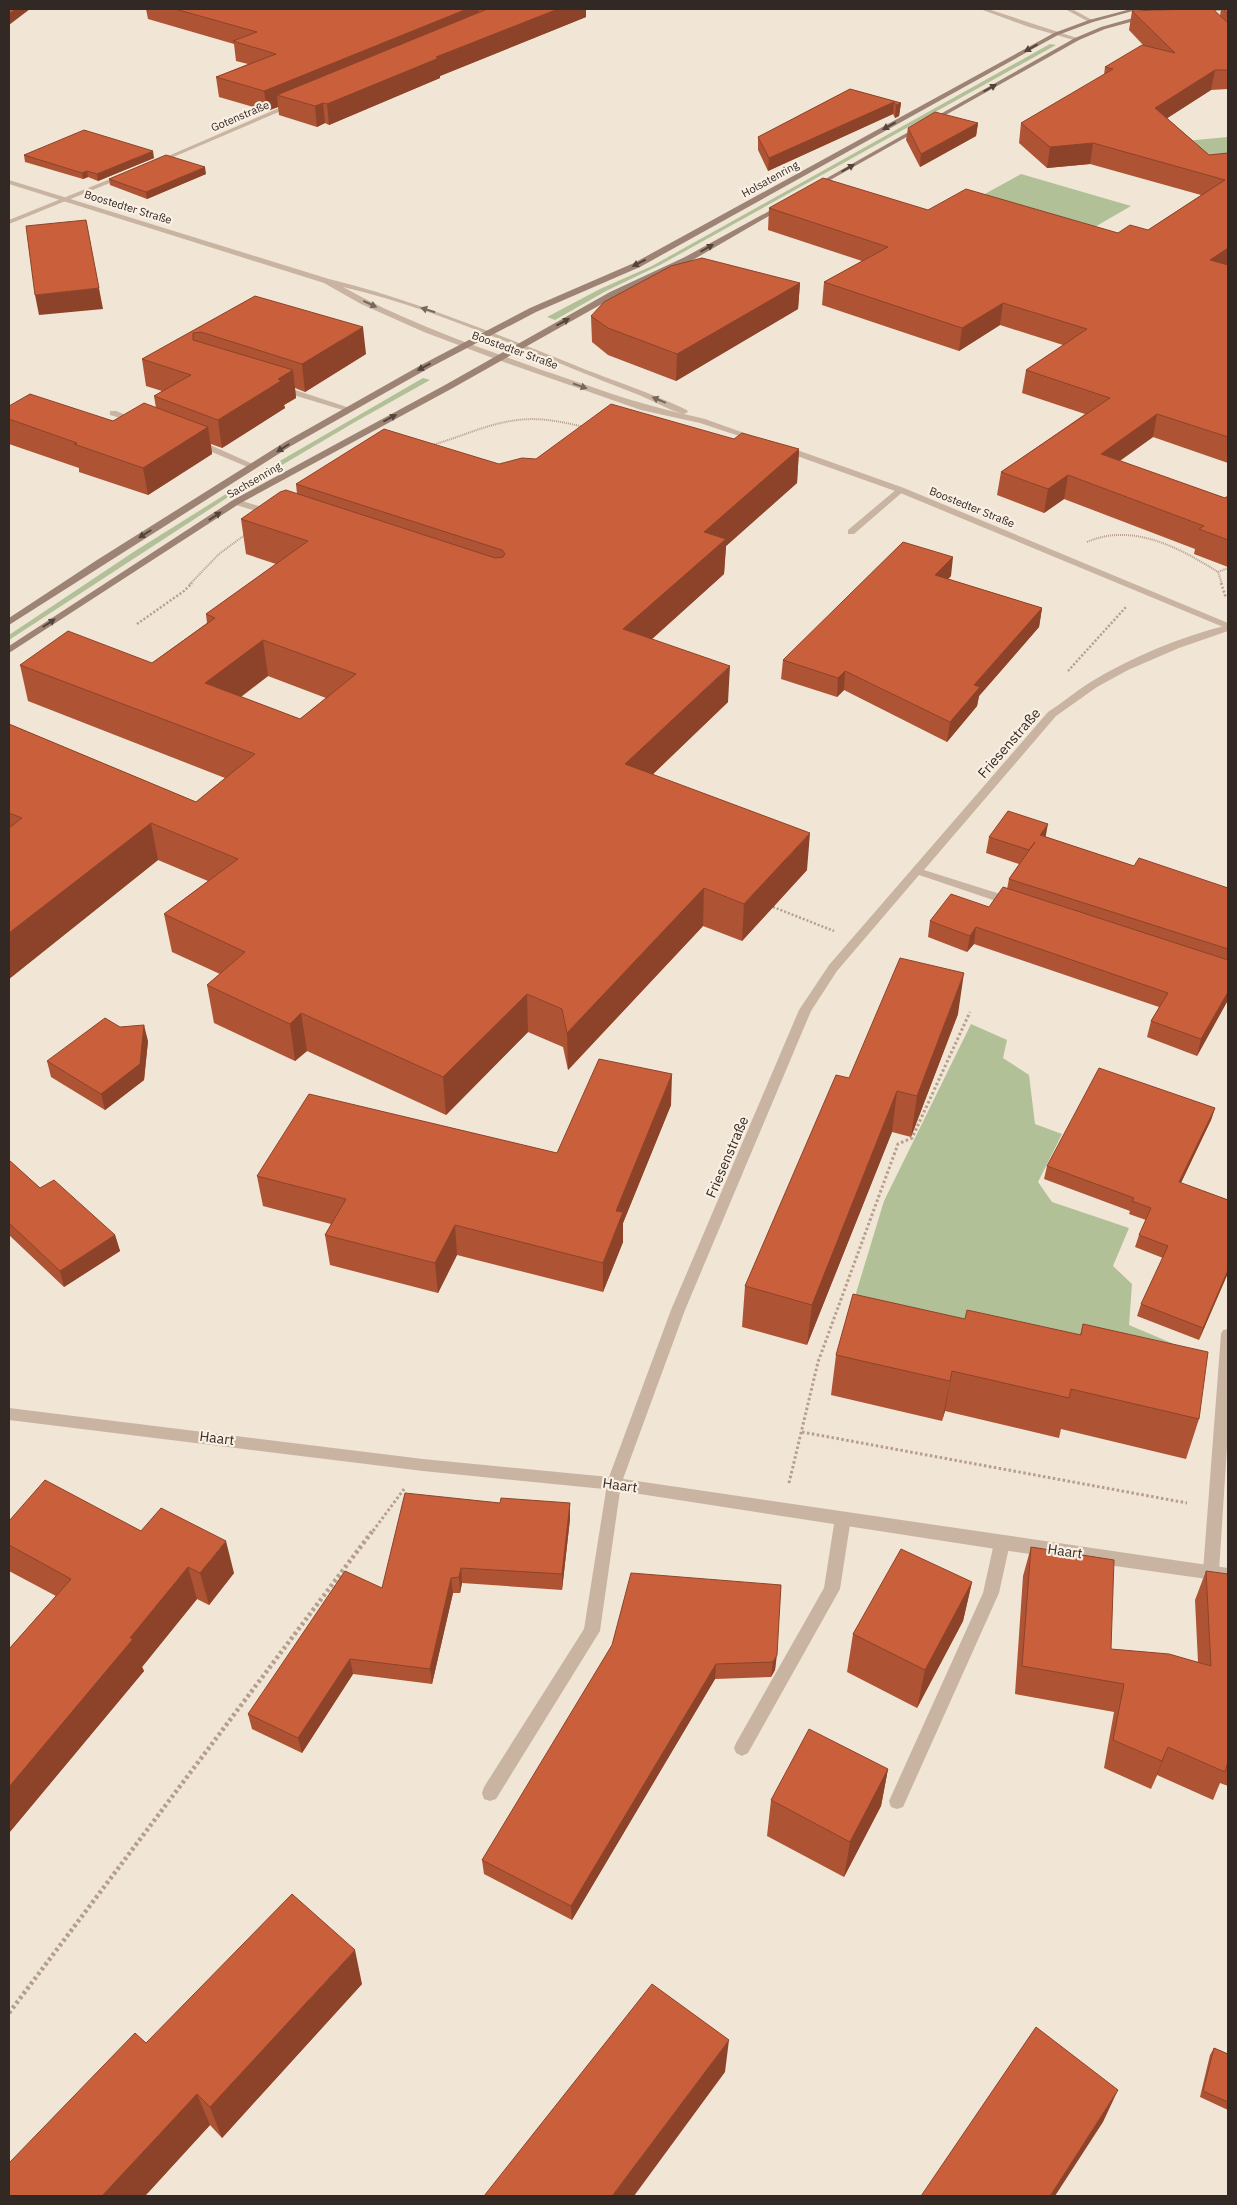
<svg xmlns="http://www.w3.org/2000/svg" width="1237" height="2205" viewBox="0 0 1237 2205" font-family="'IBM Plex Sans',sans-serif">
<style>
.green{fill:#b1c096}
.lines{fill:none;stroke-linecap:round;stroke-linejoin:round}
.path-far3{stroke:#b59e8c;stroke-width:2;stroke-dasharray:1 1;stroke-linecap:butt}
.path-far2{stroke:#b59e8c;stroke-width:2.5;stroke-dasharray:2 2;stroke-linecap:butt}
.path-far1{stroke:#b59e8c;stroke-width:3;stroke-dasharray:2.5 2.5;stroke-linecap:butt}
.path{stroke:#b59e8c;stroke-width:4.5;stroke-dasharray:3 3;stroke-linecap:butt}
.service{fill:#c9b4a2;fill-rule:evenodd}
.minor{fill:#c9b4a2;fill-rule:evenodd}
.tertiary{fill:#c9b4a2;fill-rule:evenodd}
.secondary{fill:#9d8373;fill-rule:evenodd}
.wall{fill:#ae5333;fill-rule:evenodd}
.shaded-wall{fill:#8d4329}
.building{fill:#ca603b;stroke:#8d4329;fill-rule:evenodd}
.oneway{fill:#53443c}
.oneway2{fill:#76685d}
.labels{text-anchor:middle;stroke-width:4.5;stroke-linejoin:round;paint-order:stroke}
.far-street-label{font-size:11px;fill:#332924;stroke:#f9efe2}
.street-label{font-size:14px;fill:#332924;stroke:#f9efe2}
</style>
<rect width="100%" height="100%" fill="#f1e5d6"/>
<path class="green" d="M1050,44L1056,45L660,265L606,291L555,320L547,317L600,289L652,266Z
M1228,137V157L1194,160L1173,142Z
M1021,174L1131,206L1093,228L983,195Z
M423,378L430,380L355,422L236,492L9,640V635L135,551L266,469Z
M971,1024L1007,1040L1003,1058L1029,1075L1035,1124L1062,1134L1038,1182L1052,1202L1129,1228L1113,1266L1132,1284L1129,1325L1195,1353L850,1313L884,1201Z"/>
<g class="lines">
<path class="path-far3" d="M432,445C461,437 489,423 518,420C540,417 563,422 584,427
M1087,542C1132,522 1180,548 1218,572L1222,584
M1218,572L1228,568
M190,584L219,554L246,534"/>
<path class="path-far2" d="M1221,583L1226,598
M137,624L184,591L192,583
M1068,671L1126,607
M773,907L834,931"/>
<path class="path-far1" d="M802,1432L1187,1503
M789,1483L818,1362L898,1144L912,1138L970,1012
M373,1531L404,1489"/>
<path class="path" d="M9,2013L374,1529"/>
<path class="service" d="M1065,9H1072L1094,21L1089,22Z
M277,386H283L353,409L346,411L277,390Z
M110,411H116L141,421L137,423L110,415Z
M193,440H199L257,466L250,468L193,444Z
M898,488L905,490L854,534H848V530Z
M236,499L275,511L276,513L272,516L233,504L232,502Z
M1228,1329V1432L1219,1571L1216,1576L1211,1578L1206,1576L1203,1571L1221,1334L1223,1330Z
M614,1478L619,1480L621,1484L600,1631L496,1799L490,1801L484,1799L482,1793L484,1787L584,1629L607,1484L609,1480Z
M843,1512L848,1513L851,1518L840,1589L748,1753L742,1756L736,1753L734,1748L736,1743L824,1588L835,1518L838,1513Z
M1002,1536L1007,1538L1010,1543L999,1593L903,1807L897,1809L891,1807L889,1801L983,1593L994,1543L997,1538Z"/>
<path class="minor" d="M980,9H988L1080,39L1077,41L1029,27Z
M293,102L295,105L157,164L152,163Z
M125,173L127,174V176L9,224V220Z
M1228,625V631L1179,648L1128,670L1097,687L1056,716L924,870L1016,899L1018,902L1016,905H1008L919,875L837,971L811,1011L685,1310L623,1479L1228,1568V1582L1002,1550L614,1490L423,1471L9,1420V1408L423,1459L609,1477L671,1310L799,1010L829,965L1048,712C1062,703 1075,692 1089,683C1131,657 1180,637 1228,625Z"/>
<path class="tertiary" d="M9,180L329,279C411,299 488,331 567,362C607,379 648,391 687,410L688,412L684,414L705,419L761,439L757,442L700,423L641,410L498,360L424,332L361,304L324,283L9,184ZM343,287C445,311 541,358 639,395C654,401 668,410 684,414C634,403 587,385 539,369C473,345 405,322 343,287Z
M783,445L904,488L1228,623V629L898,492L780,450L779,448Z"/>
<path class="secondary" d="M1131,9H1140L1093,22L1058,35L640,267L536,312L429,368L291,446L9,625V618L97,560L285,442L423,364L530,308L634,263L1054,33L1089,20Z
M1194,9H1228V10L1196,12Z
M1147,14L1149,17L1105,29L1079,40L816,188L811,187L1075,38L1101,27Z
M782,204L788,205L691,261L616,296L451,389L239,504L9,653V646L233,500L445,385L610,292L685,257Z"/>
</g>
<path class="wall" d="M146,9H586V17L440,76V78L329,125L325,123L317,127L279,115L278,107L267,111L219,97L216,77L248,64L236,61L234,44L148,19Z
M1221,9H1228V89L1211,90L1167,118L1209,155L1228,153V463L1153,437L1120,461L1225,498L1228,496V567L1194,554L1195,549L1064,499L1044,513L997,495L1001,472L1085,414L1022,393L1026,370L1063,345L1000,325L959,351L822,305L824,282L862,261L768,230L769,208L928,210L1118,233L1148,230L1201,195L1090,164L1047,168L1019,143L1021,123L1104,75L1105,67L1144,46L1129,30L1132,11L1220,16Z
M850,89L901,103L899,116L895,118L893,114L768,171L758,150V137Z
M978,123L976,136L920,167L906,140L908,128Z
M24,155L154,158L98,181L88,177L83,179L25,162Z
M206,174L147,199L110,185L109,179Z
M800,283L798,309L676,381L608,355L592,342L591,316Z
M255,296L366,354L305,392L295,388L296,398L284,405L285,408L222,448L211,444L212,454L148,495L79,472V468L9,444V406L113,421L156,408L154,396L162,391L146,386L142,359Z
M734,439L799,449L797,483L726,546L724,574L652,639L728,702L653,774L807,870L742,941L703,926L568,1070L563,1047L528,1032L446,1115L307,1051L295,1061L214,1023L207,985L220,974L172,952L164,914L208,881L158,860L9,979V724L196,802L225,778L28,701L20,665L152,663L207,623L206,614L276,564L246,554L241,519L297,494L296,484L499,464L536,459ZM268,676L326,698L300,719L241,697Z
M951,576L948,579L1042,608L1039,627L979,696L977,706L947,742L844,690L837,697L781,679L783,660Z
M989,837H1046L1134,866L1228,888V1000L1197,1056L1147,1037L1151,1021L1159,1007L974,944L967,952L928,937L930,921L989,907L1007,889L1009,879L1019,864L986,853Z
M958,1014L911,1137L892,1132L807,1345L742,1327L745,1286L849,1078Z
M120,1027L148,1041L144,1080L105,1110L51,1077L47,1061Z
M671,1105L623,1223V1242L603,1292L457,1255L438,1293L330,1265L325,1235L331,1224L263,1206L257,1176L557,1153Z
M1215,1108L1211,1120L1181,1183L1228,1200V1273L1199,1340L1137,1316L1141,1304L1163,1258L1135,1247L1139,1235L1146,1220L1129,1214L1130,1211L1044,1179L1047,1166Z
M9,1160L40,1188L115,1235L120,1251L64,1287L9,1235Z
M965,1319L1080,1335L1083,1324L1199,1419L1186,1459L1061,1429L1059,1438L945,1411L942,1421L831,1395L836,1355Z
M500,1503H570V1519L562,1590L462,1583L460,1593H453L432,1684L353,1674L302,1753L252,1729L248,1714L382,1588Z
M9,1521L141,1531L234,1573L209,1605L197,1599L142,1667L144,1671L9,1833V1649L56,1596L9,1571Z
M1031,1547L1111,1649L1198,1662L1195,1600L1206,1571L1228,1574V1786L1220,1783L1213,1800L1157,1775L1151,1789L1104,1768L1114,1712L1015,1694L1023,1576Z
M972,1582L963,1621L917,1708L847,1672L853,1634Z
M781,1585L775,1670L771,1677L715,1679L572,1920L484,1874L482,1860Z
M888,1769L881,1806L844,1877L767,1836L771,1800Z
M362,1984L222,2138L210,2125L145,2196H9L146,2043Z
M1214,2048L1228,2054V2110L1200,2097L1210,2055Z"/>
<path class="shaded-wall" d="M15,9H30L9,25V14Z
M467,9H479V16L277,95L278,107L267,111L264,91Z
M558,9H586V17L440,76V78L329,125L327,104L436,57Z
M1215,70L1211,90L1152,128L1155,108Z
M894,102L893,114L768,171L769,158Z
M323,103L325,123L317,127L315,106Z
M901,103L899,116L895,118L896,105Z
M978,123L976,136L920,167L921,154Z
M1093,143L1090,164L1047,168L1050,147Z
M153,151L154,158L98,181L97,174Z
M205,167L206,174L147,199L146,192Z
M87,171L88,177L83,179L82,173Z
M1228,248V267L1210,260Z
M800,283L798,309L676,381L677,354Z
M99,288L103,309L39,315L35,295Z
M1003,303L1000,325L959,351L962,328Z
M363,327L366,354L305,392L302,364Z
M293,370L296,398L284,405L285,408L222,448L218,420L278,379Z
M1157,414L1153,437L1096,477L1101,454Z
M208,427L212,454L148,495L143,468Z
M799,449L797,483L726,546L724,574L623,665V629L704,532Z
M1068,475L1064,499L1044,513L1048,489Z
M953,557L951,576L933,594L935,575Z
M1042,608L1039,627L979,696L977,706L947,742L950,722L974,685Z
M263,640L268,676L211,719L205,683Z
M730,666L728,702L625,801V764Z
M845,671L844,690L837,697L838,678Z
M151,823L158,860L9,979V933Z
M1048,824L1045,840L1040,835Z
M810,833L807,870L742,941L744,904Z
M704,888L703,926L568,1070L567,1033Z
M976,927L974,944L967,952L970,936Z
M964,973L958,1014L911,1137L917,1096Z
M1228,992V1000L1197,1056L1201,1039Z
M527,994L528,1032L446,1115L443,1077Z
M301,1013L307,1051L295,1061L290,1024Z
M144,1025L148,1041L144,1080L105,1110L101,1094Z
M672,1074L671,1105L623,1223V1242L603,1292V1263L616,1211Z
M897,1091L892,1132L807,1345L812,1305Z
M1215,1108L1211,1120L1175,1195L1179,1182Z
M455,1225L457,1255L438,1293L435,1263Z
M115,1235L120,1251L64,1287L60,1271Z
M1228,1270V1273L1199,1340L1203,1328Z
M952,1371L945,1411L942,1421Z
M570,1503V1519L562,1590V1574Z
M226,1541L234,1573L209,1605L200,1573Z
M188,1567L197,1599L142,1667L144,1671L9,1833V1787Z
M461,1568L462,1583L460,1593L459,1577Z
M451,1578L453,1593L432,1684L430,1669Z
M972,1582L963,1621L917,1708L925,1670Z
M777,1655L775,1670L771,1677L773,1662Z
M350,1659L353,1674L302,1753L298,1738Z
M716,1664L715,1679L572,1920L571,1906Z
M1168,1747L1157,1775L1151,1789L1162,1761Z
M888,1769L881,1806L844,1877L850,1842Z
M355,1950L362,1984L222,2138L210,2107Z
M729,2040L725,2072L634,2196H612Z
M1118,2090L1103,2122L1055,2196H1050Z
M197,2094L210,2125L145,2196H102Z"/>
<path class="building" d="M9,9H15L9,14Z
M175,9H467L264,91L216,77L276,54L233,41L257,32Z
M485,9H558L436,57L439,58L327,104L323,103L315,106L277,95L485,10Z
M1188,9H1213L1228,23V70H1215L1155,108L1209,155L1228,153V248L1210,260L1228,265V437L1157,414L1101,454L1225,498L1228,496V540L1199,529L1204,526L1068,475L1048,489L1001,472L1110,398L1026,370L1087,329L1003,303L962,328L824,282L888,247L769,208L823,178L928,210L966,189L1118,233L1130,225L1148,230L1225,180L1093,143L1050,147L1021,123L1113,69L1105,67L1142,45L1175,53L1132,11Z
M1223,9H1228V14Z
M850,89L901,103L896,105L894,102L769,158L758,137Z
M935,112L978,123L921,154L908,128Z
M84,130L153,151L97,174L87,171L82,173L24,155Z
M166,155L205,167L146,192L109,179Z
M86,220L99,288L35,295L26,226Z
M702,258L800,283L677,354L608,328L591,316L604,302L671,266Z
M255,296L363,327L302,364L201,332L193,333V340L293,370L278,379L281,381L218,420L154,396L191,375L142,359Z
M30,394L113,421L144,403L208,427L143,468L74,444L77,443L9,419V406Z
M611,404L734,439L742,433L799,449L704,532L726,539L623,629L730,666L625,764L810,833L744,904L704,888L567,1033L562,1009L527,994L443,1077L301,1013L290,1024L207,985L245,952L164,914L238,859L151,823L9,933V828L22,818L9,813V724L196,802L255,754L20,665L68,631L152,663L215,618L206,614L308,541L241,519L280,492L286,490L495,558L503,557L505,554L502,550L296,484L384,429L499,464L522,458L536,459ZM263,640L356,674L300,719L205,683Z
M903,542L953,557L935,575L1042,608L974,685L980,687L950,722L845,671L838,678L783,660Z
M1008,811L1048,824L1040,835L1134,866L1139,858L1228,888V949L1009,879L1035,842L1029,850L989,837Z
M1003,887L1228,960V992L1201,1039L1151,1021L1168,993L976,927L970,936L930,921L951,894L989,907Z
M900,958L964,973L917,1096L897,1091L812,1305L745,1286L836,1075L849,1078Z
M105,1018L120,1027L144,1025L140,1064L101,1094L47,1061Z
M599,1059L672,1074L616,1211L623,1212L603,1263L455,1225L435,1263L325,1235L346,1199L257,1176L309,1094L557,1153Z
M1099,1068L1215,1108L1179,1182L1228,1200V1270L1203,1328L1141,1304L1168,1246L1139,1235L1151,1208L1132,1201L1134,1198L1047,1166Z
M9,1160L40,1188L54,1180L115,1235L60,1271L9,1223Z
M853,1294L965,1319L967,1310L1081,1335L1083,1324L1208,1352L1199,1419L1071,1389L1069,1398L952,1371L950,1381L836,1355Z
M45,1480L141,1531L161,1508L226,1541L200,1573L188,1567L130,1638L133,1639L9,1787V1649L71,1579L9,1545V1521Z
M405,1493L500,1503L501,1498L570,1503L562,1574L461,1568L459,1577L451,1578L430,1669L350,1659L298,1738L248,1714L345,1571L382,1588Z
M1031,1547L1114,1560L1111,1649L1169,1654L1211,1666L1206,1571L1228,1574V1761L1225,1772L1168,1747L1162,1761L1113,1740L1124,1684L1022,1666Z
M901,1549L972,1582L925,1670L853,1634Z
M631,1573L781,1585L777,1655L773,1662L716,1664L571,1906L482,1860L612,1645Z
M809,1729L888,1769L850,1842L771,1800Z
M292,1894L355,1950L210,2107L197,2094L102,2196H9V2163L135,2033L146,2043Z
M652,1984L729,2040L612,2196H484Z
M1036,2027L1118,2090L1050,2196H921Z
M1214,2048L1228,2054V2102L1203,2091Z"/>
<defs><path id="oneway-solid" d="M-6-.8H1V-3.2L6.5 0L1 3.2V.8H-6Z" transform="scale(1.25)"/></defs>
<g class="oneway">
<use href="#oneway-solid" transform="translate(1031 48) rotate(151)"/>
<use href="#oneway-solid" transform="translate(990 88) rotate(-29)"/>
<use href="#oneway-solid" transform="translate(889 126) rotate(151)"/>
<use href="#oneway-solid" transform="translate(848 168) rotate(-30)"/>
<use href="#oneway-solid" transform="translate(707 248) rotate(-30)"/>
<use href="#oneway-solid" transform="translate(639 263) rotate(153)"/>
<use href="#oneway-solid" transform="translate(563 322) rotate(-29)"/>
<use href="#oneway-solid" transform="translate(424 367) rotate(152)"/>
<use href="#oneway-solid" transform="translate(390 418) rotate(-28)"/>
<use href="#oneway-solid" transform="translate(283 448) rotate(148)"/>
<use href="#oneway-solid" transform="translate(215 516) rotate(-33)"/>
<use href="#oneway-solid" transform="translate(145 534) rotate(148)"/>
<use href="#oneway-solid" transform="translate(49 623) rotate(-33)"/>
</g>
<g class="oneway2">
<use href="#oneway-solid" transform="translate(370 304) rotate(25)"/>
<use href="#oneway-solid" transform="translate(428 310) rotate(-162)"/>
<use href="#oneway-solid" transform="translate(580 386) rotate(19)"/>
<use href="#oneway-solid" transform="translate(659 400) rotate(-157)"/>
</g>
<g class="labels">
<g class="far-street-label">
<text transform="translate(240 116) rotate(-23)" y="4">Gotenstraße</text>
<text transform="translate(770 179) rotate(-29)" y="4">Holsatenring</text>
<text transform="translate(128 207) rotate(17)" y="4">Boostedter Straße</text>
<text transform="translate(515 350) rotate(20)" y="4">Boostedter Straße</text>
<text transform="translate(254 480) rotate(-30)" y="4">Sachsenring</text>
<text transform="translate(972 507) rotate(22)" y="4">Boostedter Straße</text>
</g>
<g class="street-label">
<text transform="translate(1009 743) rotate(-49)" y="5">Friesenstraße</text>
<text transform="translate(727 1157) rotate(-67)" y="5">Friesenstraße</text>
<text transform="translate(217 1438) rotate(7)" y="5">Haart</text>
<text transform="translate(620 1485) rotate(8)" y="5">Haart</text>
<text transform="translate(1065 1551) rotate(8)" y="5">Haart</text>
</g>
</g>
<rect width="1237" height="2205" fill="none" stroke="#332924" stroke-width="20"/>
</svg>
